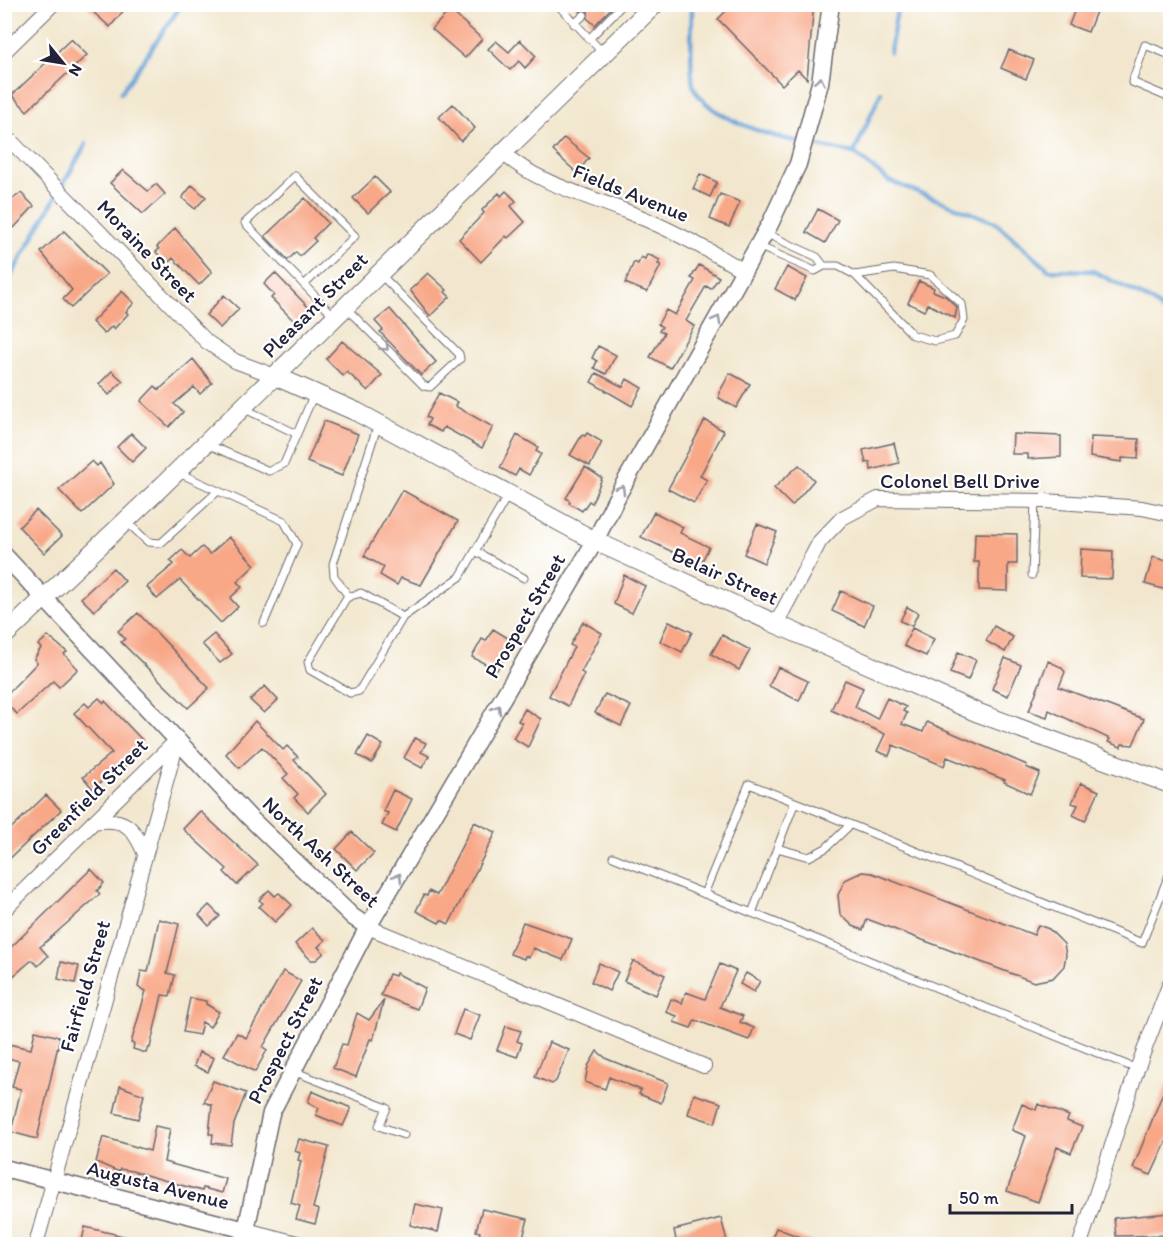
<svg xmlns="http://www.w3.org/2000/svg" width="1175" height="1249" viewBox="0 0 1175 1249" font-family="Itim,sans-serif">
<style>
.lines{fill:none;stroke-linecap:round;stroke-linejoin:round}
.stream{stroke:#64a1d5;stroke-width:4.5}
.building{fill:#f8a787}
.service-casing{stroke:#6b676e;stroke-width:9}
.minor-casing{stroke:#6b676e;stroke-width:16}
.tertiary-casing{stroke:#6b676e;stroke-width:19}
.secondary-casing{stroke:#6b676e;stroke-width:20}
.service{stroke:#fff;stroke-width:7}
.minor{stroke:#fff;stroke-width:14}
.tertiary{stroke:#fff;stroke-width:16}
.secondary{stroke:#fff;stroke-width:18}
.oneway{stroke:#9c9ca7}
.labels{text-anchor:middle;stroke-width:4.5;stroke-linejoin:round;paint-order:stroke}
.street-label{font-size:21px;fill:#22223b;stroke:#fff}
</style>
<rect width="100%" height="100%" fill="#fff"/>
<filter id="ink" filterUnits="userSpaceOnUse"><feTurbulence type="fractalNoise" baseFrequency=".0167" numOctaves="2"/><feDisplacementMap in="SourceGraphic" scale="12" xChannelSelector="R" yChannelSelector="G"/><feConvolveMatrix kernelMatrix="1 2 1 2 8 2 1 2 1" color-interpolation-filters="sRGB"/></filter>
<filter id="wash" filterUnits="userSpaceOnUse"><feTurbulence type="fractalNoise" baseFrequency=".008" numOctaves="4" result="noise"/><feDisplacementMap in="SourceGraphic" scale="24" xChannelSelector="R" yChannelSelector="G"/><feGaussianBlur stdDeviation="1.35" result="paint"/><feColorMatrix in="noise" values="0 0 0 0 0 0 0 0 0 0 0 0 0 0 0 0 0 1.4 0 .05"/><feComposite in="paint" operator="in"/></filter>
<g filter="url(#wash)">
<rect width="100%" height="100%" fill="#f2e7ce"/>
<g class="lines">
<path class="stream" d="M692,4C692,20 689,78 694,88C709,118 769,136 800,142
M890,52L898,4
M121,93L182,4
M808,144L854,153L881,92
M854,153L889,181L995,222L1049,270L1093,271L1153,302L1170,317
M4,288L86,144"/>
</g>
<g id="blocks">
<path class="building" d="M84,4H129L110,27Z
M574,4H615L595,25L588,19V11H580Z
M733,4H814L807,79L798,70L782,85L718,19Z
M1077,4H1099L1088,32L1069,25Z
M450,10L482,39L465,58L432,29Z
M71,39L87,55L27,111L12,95Z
M520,40L536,56L525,68L519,61L510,70L488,49L496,41L509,52Z
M1009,50L1034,60L1026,79L1001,68Z
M453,104L475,128L461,141L439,117Z
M564,138L589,158L577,173L553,151Z
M123,170L148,191L156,184L165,194L143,214L110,183Z
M700,174L717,182L710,197L693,189Z
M375,177L390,192L368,213L353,198Z
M192,185L206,197L195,209L182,198Z
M506,191L516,201L511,206L525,222L508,238L506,236L481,262L459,239L484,213L482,210L499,193L501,196Z
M21,193L34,206L14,228L12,226L4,232V205Z
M720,194L740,202L729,227L710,219Z
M305,198L328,223L313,238L316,241L300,256L296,252L288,260L265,236Z
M818,209L838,220L825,243L806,232Z
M175,228L212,272L199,285L173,258L167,264L156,252L159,249L157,247Z
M64,231L107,274L71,308L63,299L72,290L41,252Z
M647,254L660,260L658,264L661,265L647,292L625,283L634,262L638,264L641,257L645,259Z
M699,265L719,277L711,289L706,286L686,321L694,326L670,368L650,357L664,333L659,331L662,327L658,324L666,310L675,315L695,280L691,278Z
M787,267L807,278L795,300L775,289Z
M275,273L311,310L297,324L271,298L274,295L264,284Z
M428,273L447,290L445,292L450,297L430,316L410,290Z
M919,281L934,288L933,291L945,296L957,307L955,318L928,304L924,311L908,303Z
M122,291L134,303L126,312L128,314L114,329L112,326L104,334L92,322Z
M224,295L239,309L220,328L206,315Z
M390,309L436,362L421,375L380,332L383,330L375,321Z
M342,341L382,375L368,391L347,372L343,376L326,359Z
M598,346L616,355L606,374L594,368L597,361L592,358Z
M193,359L212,383L200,394L194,387L174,404L183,412L169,427L141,401L155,386L159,390Z
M112,371L123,381L109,395L99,384Z
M596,373L623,387L627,379L642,388L632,406L591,382Z
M730,373L750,384L736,408L719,398V393Z
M439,393L457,402L455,406L493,427L482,448L444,427L441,432L427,425L430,419L426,417Z
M705,420L724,431L700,476L707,480L694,503L668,489Z
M324,421L358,434L342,476L307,462Z
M131,433L146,448L132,462L117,447Z
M587,433L602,442L590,466L570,455L582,435L585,436Z
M1013,434L1061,436V457L1028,459V454H1012Z
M517,435L538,447L536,451L541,454L529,475L519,469L515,476L500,468Z
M1091,437L1139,439L1138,459L1122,458V462L1090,457Z
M894,443L899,463L871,470L870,462L866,463L863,450Z
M92,461L97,466L100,463L114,484L82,514L59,490Z
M799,465L814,480L792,506L774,488Z
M585,467L602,478L592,503L589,501L582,511L569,503L570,501L566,498Z
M402,490L458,521L421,585L401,578L397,585L380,575L384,567L364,556Z
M36,510L62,536L44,553L19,527Z
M654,512L683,527L680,533L709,547L700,565L641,537Z
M757,524L777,532L764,563L744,554Z
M975,533L1017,534V564H1008V591L979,590V562H974Z
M229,537L255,565L237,582L242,587L230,598L238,607L221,623L180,580L157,599L147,587L174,564L170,561L182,550L190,558L202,547L210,554Z
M1081,549L1113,551L1112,579L1080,578Z
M1153,557L1170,562V591L1145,584Z
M113,568L125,581L94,611L81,598Z
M624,575L645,586L632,613L614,604Z
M841,591L873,606L864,626L832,611Z
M907,607L918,613L912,626L900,621Z
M138,613L209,688L188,708L121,642L125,639L118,631Z
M669,621L692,632L682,652L660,641Z
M583,622L602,633L581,672L584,674L568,706L549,696L574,647L570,645Z
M994,626L1013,637L1005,652L986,641Z
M912,628L934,639L926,656L904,646Z
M493,629L513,641L497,670L472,657L482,639L486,641Z
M214,634L232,654L220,663L202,644Z
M722,635L750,650L739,670L711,654Z
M48,636L67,652L64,654L78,669L59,687L53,681L17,714L4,701V697L37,663L34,659L41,648L38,645Z
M958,652L976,660L968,680L950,673Z
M1005,658L1021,665L1008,696L992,689Z
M1048,661L1061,667L1065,672L1059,687L1144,719L1133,745L1122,744L1121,747L1108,742L1110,739L1049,710L1047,717L1029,711Z
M778,667L808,681L799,701L769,686Z
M845,680L863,688L855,707L877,719L887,698L906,707L903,711L907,713L902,724L923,732L927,722L1027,765L1026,767L1040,773L1030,794L1004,782L1005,780L947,757L944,766L893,745L889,756L877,751L885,734L831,710Z
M265,686L278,700L264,713L250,700Z
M605,694L631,706L621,726L595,713Z
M99,698L104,703L105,701L143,741L131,752L135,758L126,766L123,763L93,789L83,777L112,753L74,713L85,703L89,707Z
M525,709L541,719L528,747L513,738L522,723L518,721Z
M255,721L283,750L287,746L298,757L294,760L326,794L308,812L294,798L298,794L283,778L288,774L262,747L239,768L226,754Z
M368,736L383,745L372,763L357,755Z
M415,738L426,743L421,752L429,756L422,768L404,758Z
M1081,783L1099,791L1085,821L1073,815L1078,805L1072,803Z
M393,790L412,799L396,832L382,825L388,813L383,811Z
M46,795L61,810L4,864V835Z
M200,811L258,865L237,885L224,872L227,869L183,829Z
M474,822L496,832L449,924L441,920L439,923L416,911L424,895L427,896L429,891L437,895Z
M352,832L374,853L357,870L336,849Z
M91,869L104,883L97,891L100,894L40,947L48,956L38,966L32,960L4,984V954Z
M862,872L872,873L1034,935L1038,925L1049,929L1064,944L1066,955L1064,966L1053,978L1034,982L867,919L863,930L853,926L840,914L838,895L845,880Z
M269,890L275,896L279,893L292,905L275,922L259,907L263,903L259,900Z
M209,905L220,916L209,926L199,915Z
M159,919L179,924L167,973L175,975L170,996L162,995L150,1048L148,1047L146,1053L133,1049L134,1044L131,1043L146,991L138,987L141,971L148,972Z
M523,922L572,939L563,960L533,948L529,957L525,956L524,959L510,954Z
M312,928L325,940L318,947L324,953L316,960H311L295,944Z
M633,961L665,975L656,995L624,981Z
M61,962L79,966L75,983L58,979Z
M599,963L618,972L609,991L591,982Z
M720,964L736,971L720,1007L743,1016L740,1022L754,1028L749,1040L695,1020L691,1028L674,1022L677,1016L666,1012L671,999L682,1003L686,992L705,999Z
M283,971L301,981L263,1047L267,1050L255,1072L224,1055L237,1033L246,1038Z
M396,973L425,988L417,1009L381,995L389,974L395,976Z
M746,973L760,981L754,992L740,984Z
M190,998L206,1001V1004L219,1012L210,1027L202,1022L199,1035L183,1032Z
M384,1000L373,1040L370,1039L356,1077L333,1068L342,1044L347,1045L357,1013L369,1020Z
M463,1009L480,1015L470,1040L454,1034Z
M506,1026L521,1031L517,1041L522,1043L517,1057L497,1050Z
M35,1031L60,1037L37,1139L11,1132L21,1089L12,1087L19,1061L4,1057V1043L31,1049Z
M549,1042L569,1050L556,1081L552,1084L535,1077Z
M597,1051L607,1059L668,1083L661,1103L639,1094L641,1090L609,1077L605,1089L585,1082L588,1066Z
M199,1052L214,1058L208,1072L194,1066Z
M1170,1075V1134L1151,1175L1133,1168Z
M213,1081L246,1093L234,1124L231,1145L212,1143L213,1134H209L212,1105L204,1102Z
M120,1086L144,1095L138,1119L114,1113Z
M312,1091L351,1108L343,1126L316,1115L319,1108L308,1102Z
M694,1094L721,1103L715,1123L688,1114Z
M1022,1104L1036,1110L1038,1104L1069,1116L1067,1121L1082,1127L1071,1153L1057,1147L1038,1202L1007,1191L1026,1136L1012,1130Z
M155,1126L170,1129L164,1162L226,1179L222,1193L203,1188L202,1191L132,1171L120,1169L119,1172L96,1162L103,1137L150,1151Z
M299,1139L329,1147L313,1208L319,1210L315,1224L296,1219L300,1206L291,1203L301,1161L298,1160L300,1153L295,1151Z
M415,1204L443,1210L438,1232L410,1225Z
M482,1209L528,1219L521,1245H509L479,1236L480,1232L476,1231Z
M1170,1213V1235L1116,1236L1114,1218Z
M721,1218L727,1241L711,1245H677L674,1230Z
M85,1227L136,1239L135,1245H81Z
M776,1228L816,1243L815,1245H769Z"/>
</g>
</g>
<g filter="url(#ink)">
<use href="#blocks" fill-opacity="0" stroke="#6b676e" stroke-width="1.5"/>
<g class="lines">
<defs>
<path id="service" d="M557,4L604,54
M574,24L584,15
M589,39L623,4
M1170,55L1145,45L1132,82L1170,98
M765,233L817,257L824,266H838L855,275L913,335L935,341L955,336L964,320L962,304L930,275L894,269L855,275
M758,246L815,271L824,266
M304,285L355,236L295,176L245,223L335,317
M346,308L424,386L430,387L460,359L459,354L381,275
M245,409L297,434
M207,444L269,471L284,464L314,394
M179,473L284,521L297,544L264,623
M126,521L148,542L161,543L218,491
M475,551L524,578
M1032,575L1035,501
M349,597L334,576L333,564L378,424
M403,617L361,593L347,597L308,662L310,670L350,693L359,691L403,617L460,577L508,495
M777,848L809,857L826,848L850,825
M613,857L752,913
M704,894L749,784L795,802
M1137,1069L752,913L795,802L1142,943L1170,872
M293,1071L387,1108L379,1126L404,1135"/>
<path id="minor" d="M4,52L53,4
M4,134L207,342L235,361L275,376
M503,153C538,184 586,195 628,212C669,228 707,249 744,271
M776,624L820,541L842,518L878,499L1045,501L1142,508L1170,514
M93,822C125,817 133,826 145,854
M4,910L176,741
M368,927L704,1066
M246,1230L301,1244
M36,1244L178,739
M1080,1244L1137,1069L1170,983"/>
<path id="tertiary" d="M4,555L249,817L353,917L368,927
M4,1168L246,1230
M243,1244L271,1113L368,927L595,541L620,491L770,224L798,164L820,83L831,4"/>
<path id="secondary" d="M275,376L357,412L595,541L776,624L976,712L1170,784
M4,636L154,494L655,4"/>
</defs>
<use href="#service" class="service-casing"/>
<use href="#minor" class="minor-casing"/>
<use href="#tertiary" class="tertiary-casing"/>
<use href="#secondary" class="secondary-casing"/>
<use href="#service" class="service"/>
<use href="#minor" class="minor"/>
<use href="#tertiary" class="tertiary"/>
<use href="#secondary" class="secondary"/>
</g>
<defs><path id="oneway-chevron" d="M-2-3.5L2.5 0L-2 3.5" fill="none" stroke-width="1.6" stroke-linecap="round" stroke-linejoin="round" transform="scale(1.5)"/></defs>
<g class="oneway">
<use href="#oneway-chevron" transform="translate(820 81) rotate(-78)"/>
<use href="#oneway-chevron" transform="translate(717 320) rotate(-61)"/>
<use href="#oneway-chevron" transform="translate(385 347) rotate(45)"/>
<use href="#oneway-chevron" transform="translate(621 489) rotate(-60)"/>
<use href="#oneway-chevron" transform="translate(497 709) rotate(-60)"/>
<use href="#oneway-chevron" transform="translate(398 877) rotate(-59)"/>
</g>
</g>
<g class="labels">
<g class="street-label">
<text transform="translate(631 193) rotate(22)" y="7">Fields Avenue</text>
<text transform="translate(147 251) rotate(46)" y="7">Moraine Street</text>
<text transform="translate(315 305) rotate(-45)" y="7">Pleasant Street</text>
<text x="960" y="488">Colonel Bell Drive</text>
<text transform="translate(725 576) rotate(24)" y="7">Belair Street</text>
<text transform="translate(525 616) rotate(-60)" y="7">Prospect Street</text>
<text transform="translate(89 797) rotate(-45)" y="7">Greenfield Street</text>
<text transform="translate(321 852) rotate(43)" y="7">North Ash Street</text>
<text transform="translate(85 986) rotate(-74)" y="7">Fairfield Street</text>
<text transform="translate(285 1040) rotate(-63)" y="7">Prospect Street</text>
<text transform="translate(158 1185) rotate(14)" y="7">Augusta Avenue</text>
</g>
</g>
<rect width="1175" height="1249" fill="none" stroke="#fff" stroke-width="24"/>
<g transform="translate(63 63) rotate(120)" stroke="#ffffff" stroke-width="4.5" paint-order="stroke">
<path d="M0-4.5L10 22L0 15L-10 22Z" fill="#22223b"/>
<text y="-9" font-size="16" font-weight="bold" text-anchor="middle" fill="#22223b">N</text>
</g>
<path d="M950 1204v9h122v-9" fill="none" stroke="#22223b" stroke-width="3"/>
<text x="959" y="1204" font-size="18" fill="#22223b" stroke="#ffffff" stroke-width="4.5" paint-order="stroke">50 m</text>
</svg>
